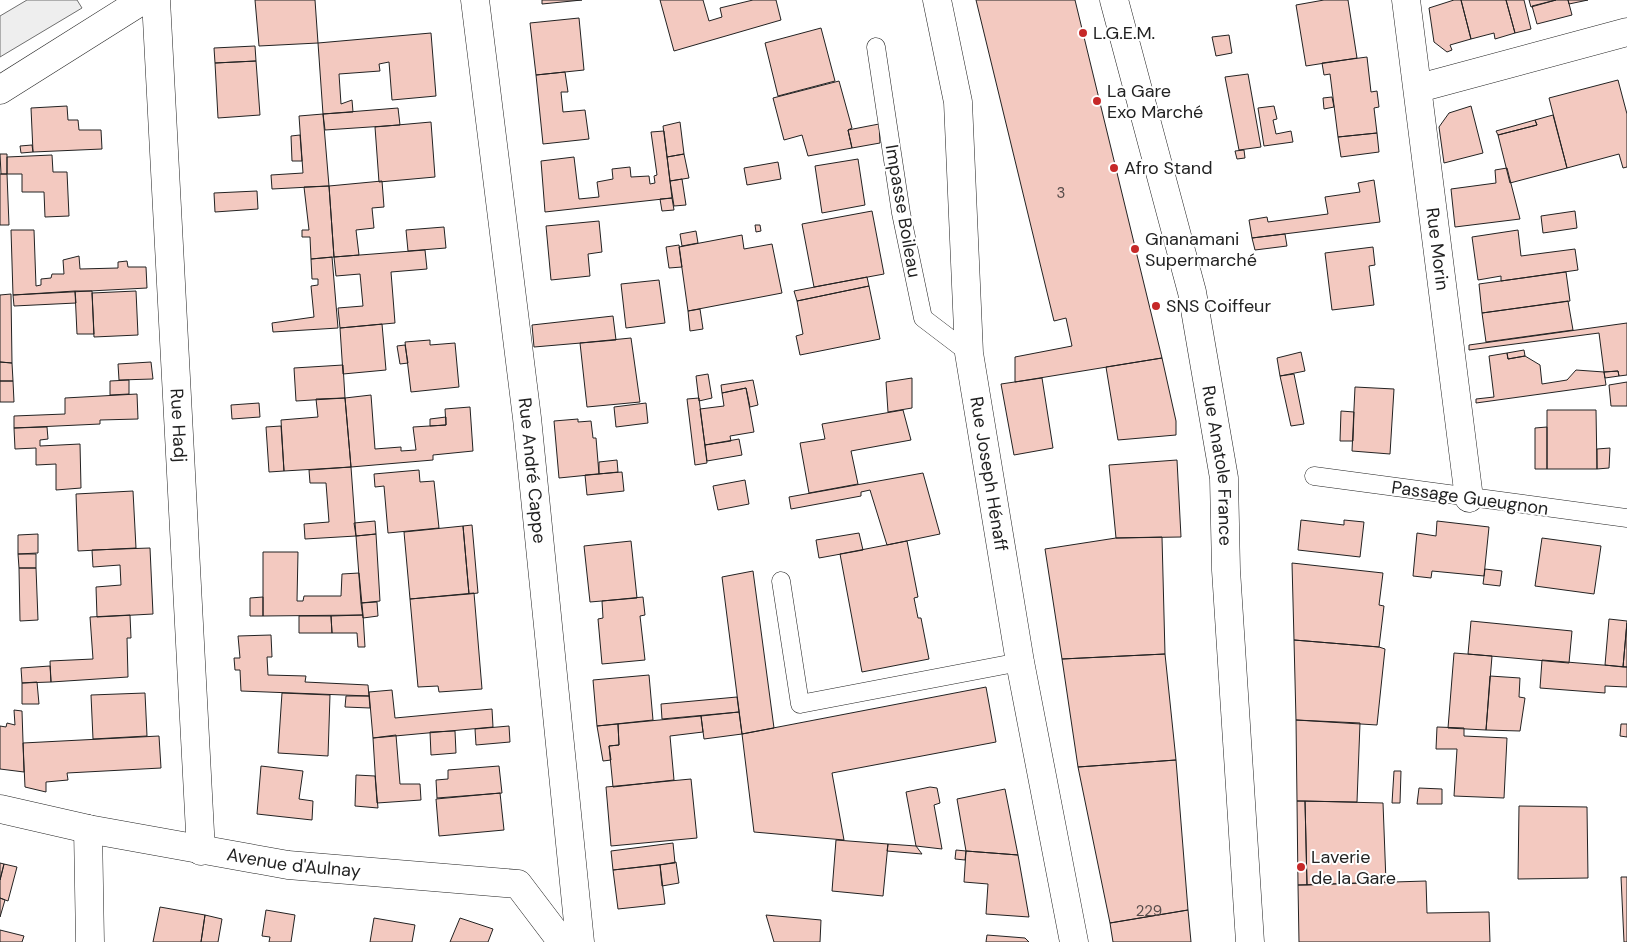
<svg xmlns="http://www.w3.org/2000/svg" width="1627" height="942" viewBox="0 0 1627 942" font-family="'DM Sans',sans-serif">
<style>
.green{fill:#eee;stroke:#6f6f6f}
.building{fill:#f3c9c0;stroke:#222}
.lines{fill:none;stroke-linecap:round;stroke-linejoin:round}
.lane-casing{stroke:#222;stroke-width:19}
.street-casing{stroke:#222;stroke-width:29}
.secondary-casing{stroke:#222;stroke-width:29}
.lane{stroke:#fff;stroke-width:18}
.street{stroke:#fff;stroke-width:28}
.secondary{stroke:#fff;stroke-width:28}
.poi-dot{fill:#c62828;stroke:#fff;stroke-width:2}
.labels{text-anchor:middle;stroke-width:4;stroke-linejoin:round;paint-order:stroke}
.number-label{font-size:15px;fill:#564c4a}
.poi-label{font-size:18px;fill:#222;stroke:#fff;text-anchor:start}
.street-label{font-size:18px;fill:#222;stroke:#fff}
</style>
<rect width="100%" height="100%" fill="#fff"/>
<path class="green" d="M27,0H77L82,8L0,57V16Z"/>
<path class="building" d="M255,0H315L318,43L259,46Z
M542,0H582L542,4Z
M660,0H703L709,21L722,17L720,8L753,0H776L781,20L674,51Z
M976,0H1075L1162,358L1015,382V357L1072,346L1066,318L1054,321Z
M1324,0H1348L1357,58L1306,66L1296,5Z
M1454,0H1461L1471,39L1450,45L1452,50L1447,52L1434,42L1429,8Z
M1461,0H1506L1515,33L1495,39L1494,33L1471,39Z
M1506,0H1524L1531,29L1515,33Z
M1529,0H1556L1531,7Z
M1556,0H1568L1572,15L1537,24L1532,6Z
M1568,0H1588L1569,4Z
M579,18L584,70L536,75L530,23Z
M821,28L835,81L778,96L765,43Z
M431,33L436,96L392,100L389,62L379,64L380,71L339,74L341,104L352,100L353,112L323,114L318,43Z
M1229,35L1232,53L1216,56L1212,37Z
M255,46L256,61L215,63L214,48Z
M1367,57L1371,92L1377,91L1379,107L1374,108L1377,133L1338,137L1330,74L1324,75L1322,63Z
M256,61L260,115L218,118L215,63Z
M565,72L568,92H561L563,112L585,110L589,139L543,144L536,75Z
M1248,74L1261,147L1239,150L1225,77Z
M1618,80L1627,114V167L1623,168L1619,154L1567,168L1549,98Z
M839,81L852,128L848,130L852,148L808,156L802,135L784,140L773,98Z
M1332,97L1334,107L1324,109L1323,98Z
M67,106L68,120H78L79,130H101L102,149L33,152L31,108Z
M1274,106L1277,119L1273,120L1276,134L1291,131L1293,142L1264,146L1258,108Z
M1471,106L1483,153L1444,163L1439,127L1449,113Z
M398,108L400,125L325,130L323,114Z
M323,114L329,186L272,189L271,175L303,173L299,116Z
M1553,115L1567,168L1510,183L1498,135L1537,125L1535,120Z
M1535,120L1537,125L1498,135L1496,131Z
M431,122L435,177L379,182L375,127Z
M680,122L684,154L667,157L663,126Z
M879,124L880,143L852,148L848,130Z
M664,131L672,198L545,212L541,161L574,157L579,199L599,197L597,182L613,179L612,169L630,167L631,177L649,176L650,184L655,183L654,176L657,175L651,132Z
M1377,133L1379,152L1341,157L1338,137Z
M300,135L302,161H292L291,136Z
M32,145L33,152L21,153L20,146Z
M1244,150L1245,158L1237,159L1235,151Z
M0,154H7V174H1Z
M684,154L689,178L670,181L667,157Z
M52,155L53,172H67L69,216L45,217L44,192H22V174H7V157Z
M858,159L865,205L822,213L815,166Z
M778,162L781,179L747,185L744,168Z
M1507,168L1520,219L1455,227L1451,189L1496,183L1495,170Z
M0,174H7L9,225H0Z
M682,179L686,205L674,206L670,181Z
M1374,180L1380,222L1252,238L1249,220L1267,217L1268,222L1328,214L1325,197L1360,192L1358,183Z
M382,181L384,207L372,208L374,228L356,230L359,255L334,257L329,186Z
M329,186L334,257L311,259L310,237H302V230H309L304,187Z
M257,191L258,209L215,212L214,193Z
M672,198L674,210L662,211L660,199Z
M872,211L884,274L814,287L802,224Z
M1575,211L1577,228L1543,233L1541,216Z
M599,221L602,252L588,254L590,276L551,280L546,226Z
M755,225H760L761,231L756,232Z
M444,227L446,248L408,251L406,230Z
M11,230H34L36,286L41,285V279L51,278L52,274H64L63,260L79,256L80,269L118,268V262L127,261L128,267H146L147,288L13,295Z
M1518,230L1521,256L1575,249L1578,270L1501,281V276L1478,280L1472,237Z
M696,231L698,243L682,246L680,234Z
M1285,234L1287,246L1255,250L1252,238Z
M742,235L744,249L772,244L782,293L688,311L679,247Z
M679,245L682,267L669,268L666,247Z
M1373,247L1375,265L1369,266L1374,305L1332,310L1325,253Z
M425,250L427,269L391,272L395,323L340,328L338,308L363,306L360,274L336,276L334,257Z
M332,257L338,328L273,332L272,323L314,317L311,286L318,285V279H312L311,259Z
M1566,272L1570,301L1482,313L1479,284Z
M867,277L869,286L797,301L794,291Z
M659,280L665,323L626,328L621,284Z
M869,286L880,339L800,355L796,336L803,334L797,301Z
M75,291H92L94,334H77Z
M75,291L76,303L14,306L13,295Z
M136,291L138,335L94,337L92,293Z
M11,294L12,363L0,362V295Z
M1568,301L1573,330L1486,342L1482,313Z
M700,309L703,329L690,331L688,311Z
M613,316L616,340L534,347L532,325Z
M1627,323V375L1619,376L1618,371L1604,372L1599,333L1469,350V345Z
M382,324L386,370L343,374L340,328Z
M631,338L640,402L587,407L580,343Z
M430,340V345L455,343L459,387L411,392L405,342Z
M405,345L408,363L400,364L397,346Z
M1524,350L1525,356L1508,359L1507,353Z
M1301,352L1305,371L1280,376L1277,358Z
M1507,353L1508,359L1525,356L1540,365L1542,384L1567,380L1576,370L1604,372L1606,385L1476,403V399L1494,397L1489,356Z
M1162,358L1176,421V435L1118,440L1106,367Z
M0,362L12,363L13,381H0Z
M151,362L153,379L119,380L118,364Z
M343,365L345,398L296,401L294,368Z
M1618,371L1619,376L1605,378L1604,372Z
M708,374L712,398L699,401L696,376Z
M1294,374L1304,424L1291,426L1280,376Z
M912,378V408L888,412L886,382Z
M1042,378L1053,448L1014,455L1001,384Z
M129,380V394L110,395V381Z
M753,380L758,405L750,407L746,388L722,393L721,385Z
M0,381H13L14,402H0Z
M1627,382V406H1611L1609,385Z
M1355,387L1394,389L1390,454L1352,451Z
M746,388L754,432L730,436L731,441L705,445L700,409L724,406L722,393Z
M137,394L138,419L100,420V424L14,428V416L65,414V398Z
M371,395L375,449L401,447V451L416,450L413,427L446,425L445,409L470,407L473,451L433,455V460L351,467L345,398Z
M345,398L351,467L284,471L281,420L318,417L316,399Z
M699,398L707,463L695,465L687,399Z
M259,403L260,417L232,419L231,405Z
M646,403L648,423L616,427L614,407Z
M903,410L911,440L851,451L858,484L809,493L800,443L825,439L822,424Z
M1547,410H1596L1597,469H1547Z
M1341,411L1354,412L1353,441H1340Z
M446,417V425L430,426V419Z
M578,419V422L591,421L593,438H596L599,474L559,478L554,421Z
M281,426L284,471L269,472L266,427Z
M47,427L48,439L40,440V446L80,444L81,488L56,490V464L36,465V448L15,449L14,428Z
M1547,427V469H1535V428Z
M739,439L742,455L707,461L705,445Z
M1610,448L1609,468L1597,469V449Z
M617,460L618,472L599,474V462Z
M1177,460L1181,537L1116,538L1109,465Z
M351,467L356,536L305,539L304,524L329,522L326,483H310L309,470Z
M419,470L420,482L434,481L439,528L388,533L384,486L375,487L374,474Z
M622,472L624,491L587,495L585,475Z
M923,473L940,534L887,545L870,490L861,492V496L791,509L789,497Z
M745,480L749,504L718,510L713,486Z
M133,491L136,548L78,551L76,494Z
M1301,520L1344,525V520L1364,522L1360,557L1298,550Z
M375,521L376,534L356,536L354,523Z
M1437,521L1489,527L1484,576L1432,571L1431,578L1413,576L1417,533L1436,536Z
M472,525L478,593L469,594L463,526Z
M463,526L469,594L410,599L404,532Z
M859,533L863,550L819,558L816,540Z
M38,534V553L18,554V535Z
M376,534L380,601L361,603L356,536Z
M1162,537L1165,654L1062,659L1045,549L1116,538Z
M1542,538L1601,546L1594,594L1535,586Z
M631,541L637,598L590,602L584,546Z
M907,541L918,597L914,598L918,618H921L929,659L862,672L840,554Z
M150,548L153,614L97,617L96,587L121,585L120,565L93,567L92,550Z
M263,552H298L297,601H303L304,596H341L342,574L359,573L363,615L263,616Z
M18,554H36V568H19Z
M1292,563L1383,573L1379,605L1384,606L1379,647L1294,640Z
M19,568H36L38,620L20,621Z
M1485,569L1502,571L1500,586L1483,584Z
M753,571L774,728L742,734L722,577Z
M474,593L482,689L439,692L438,686L418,687L410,599Z
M263,597V616H250V598Z
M643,597L645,615L640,616L645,660L602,664L598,619L603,618L602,601Z
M377,602L378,616L363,618L361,603Z
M130,615L131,638H127L128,677L51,682L50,661L93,659L90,617Z
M363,615L365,647H358L357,633H332L331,616Z
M299,616H331L332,633H299Z
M1609,619L1627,621L1623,667L1605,665Z
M1471,621L1572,631L1569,663L1468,654Z
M1627,623V667H1623Z
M271,635L272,657H267L268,675L306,676L305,682L368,685L369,696L241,691L240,670H235L234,658H240L238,636Z
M1294,640L1379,647L1385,649L1377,725L1296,720Z
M1454,653L1492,656L1486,730L1448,728Z
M1165,654L1176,760L1078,767L1062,659Z
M1542,660L1627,667V687L1605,686V693L1540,688Z
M50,666L51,682L22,683L21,668Z
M649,675L653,720L597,726L593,680Z
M1490,676L1520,678L1519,697L1525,698L1520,731L1486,730Z
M37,682L39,704H22V683Z
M986,687L996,742L832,773L844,840L754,832L742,734Z
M392,690L395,718L492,709L493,727L373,738L369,692Z
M145,693L147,736L93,739L91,695Z
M282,693L330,695L328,756L278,753Z
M346,696H369L370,708L345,707Z
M737,697L739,712L662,719L661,704Z
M14,710L22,711L24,772L0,769V726L6,727L7,723L15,725Z
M739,712L742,734L704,739L701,716Z
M701,716L703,732L670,736L674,780L613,787L609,746L619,745L618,724Z
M1296,720L1360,723L1357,802L1297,801Z
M618,724L619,745L609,746L611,760L603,761L597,726Z
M1621,724H1627V737L1620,736Z
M509,726L510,742L476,745L475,729Z
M1437,727L1464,728V736L1507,738L1504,798L1454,796L1457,749H1436Z
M455,731L456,753L431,755L430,732Z
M396,735L400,784H420L421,800L377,803L373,738Z
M159,736L161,768L67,773L68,780L46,782V792L25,787L23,743Z
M1176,760L1188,910L1110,923L1078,767Z
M261,766L303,771L299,799L313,801L312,820L257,814Z
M499,766L502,793L437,798L436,780L448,779V770Z
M1394,771H1401L1400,803H1392Z
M356,775L375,776L378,808L355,806Z
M691,779L697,838L611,846L606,787Z
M930,787L937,788L940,803L934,805L942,849L916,846L906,792Z
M1419,788L1442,789V804H1417Z
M1005,789L1018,855L966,851L957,799Z
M500,793L504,830L439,836L436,799Z
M1297,801H1305L1307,885H1298Z
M1305,801L1383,803L1386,882L1307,885Z
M1519,806L1587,807L1588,878L1518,879Z
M836,840L888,844L883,896L832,891Z
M673,843L675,863L613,870L611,851Z
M888,844L916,846L922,854L887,851Z
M956,850L966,851L965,860L955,859Z
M966,851L1018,855L1029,917L986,914L988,884L964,882Z
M676,862L679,883L662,886L660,865Z
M0,863L4,864L0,880Z
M4,864L17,867L8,901L0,898V880Z
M660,865L665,904L618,909L613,870Z
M1621,877H1627V942H1624Z
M1426,881L1427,913L1489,912L1490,942H1299L1298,885Z
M0,898L5,900L0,917Z
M160,907L205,915L201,942H153Z
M266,910L295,915L291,942H269L270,937L262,936Z
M1188,910L1191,942H1113L1110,923Z
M205,915L222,919L218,942H201Z
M766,915L821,920L820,942H774Z
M374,918L415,925L412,942H370Z
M460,918L493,929L488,942H450Z
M0,930L24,936L22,942H0Z
M987,935L1025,938L1029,942H986Z"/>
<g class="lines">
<defs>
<path id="lane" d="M876,47L901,213L923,318L969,353
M1314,476L1627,518
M781,581L800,704L1020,662"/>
<g id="street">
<path id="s1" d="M156,0L201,851"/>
<path id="s2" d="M475,0L527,418L580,942"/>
<path id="s3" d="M937,0L958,102L969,353L1020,662L1074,942"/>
<path id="s4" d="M1406,0L1469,498"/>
<path d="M1419,88L1627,32"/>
<path d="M0,90L143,0"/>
<path id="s5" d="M0,809L88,829L288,865L518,884L562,942"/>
<path d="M88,829L90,942"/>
</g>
<g id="secondary">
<path id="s6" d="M1114,0L1192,292L1224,478L1226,570L1250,942"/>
</g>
</defs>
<use href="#lane" class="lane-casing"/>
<use href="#street" class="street-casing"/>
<use href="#secondary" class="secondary-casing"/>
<use href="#lane" class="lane"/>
<use href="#street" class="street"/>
<use href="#secondary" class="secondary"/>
</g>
<g class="poi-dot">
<circle cx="1083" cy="33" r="5"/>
<circle cx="1097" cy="101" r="5"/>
<circle cx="1114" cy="168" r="5"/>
<circle cx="1135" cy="249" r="5"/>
<circle cx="1156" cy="306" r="5"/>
<circle cx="1301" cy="867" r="5"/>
</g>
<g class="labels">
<g class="number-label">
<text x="1061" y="198">3</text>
<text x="1149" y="916">229</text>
</g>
<g class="poi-label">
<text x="1093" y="39">L.G.E.M.</text>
<text x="1107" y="97">La Gare<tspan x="1107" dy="21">Exo Marché</tspan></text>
<text x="1124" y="174">Afro Stand</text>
<text x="1145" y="245">Gnanamani<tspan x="1145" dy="21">Supermarché</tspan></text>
<text x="1166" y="312">SNS Coiffeur</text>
<text x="1311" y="863">Laverie<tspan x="1311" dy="21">de la Gare</tspan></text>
</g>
<g class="street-label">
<text transform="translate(903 211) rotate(80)" y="6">Impasse Boileau</text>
<text dy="6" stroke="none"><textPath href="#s4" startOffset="251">Rue Morin</textPath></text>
<text dy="6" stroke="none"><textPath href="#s1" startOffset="426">Rue Hadj</textPath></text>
<text dy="6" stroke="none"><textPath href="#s6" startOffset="478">Rue Anatole France</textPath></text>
<text dy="6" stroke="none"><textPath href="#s2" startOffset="474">Rue André Cappe</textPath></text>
<text dy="6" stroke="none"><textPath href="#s3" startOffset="478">Rue Joseph Hénaff</textPath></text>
<text transform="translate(1470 498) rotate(8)" y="6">Passage Gueugnon</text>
<text dy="6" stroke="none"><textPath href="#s5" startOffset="299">Avenue d'Aulnay</textPath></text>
</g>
</g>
</svg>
